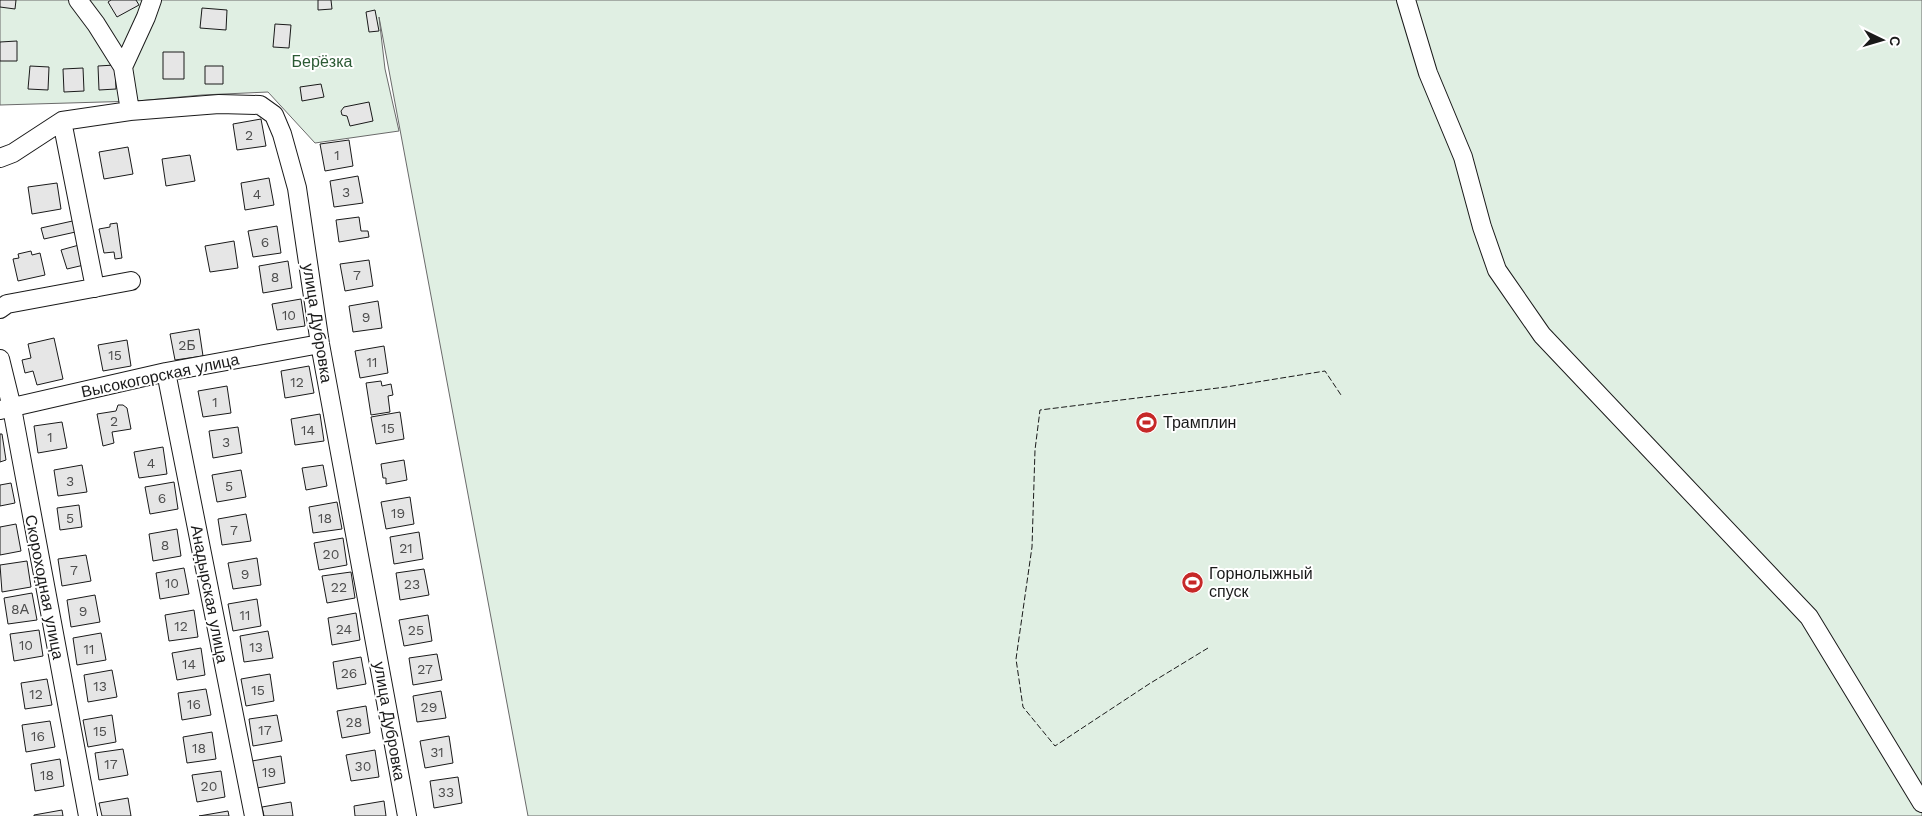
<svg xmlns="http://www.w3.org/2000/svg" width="1922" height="816" viewBox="0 0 1922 816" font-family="'Work Sans',sans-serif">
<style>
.green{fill:#e0efe3;stroke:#6a6a6a}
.building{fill:#e6e6e6;stroke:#1a1a1a}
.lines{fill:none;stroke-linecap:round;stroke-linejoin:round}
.minor-casing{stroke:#1a1a1a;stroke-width:20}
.minor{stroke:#fff;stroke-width:18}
.fence{stroke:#1a1a1a;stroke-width:1;stroke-dasharray:6 2.5;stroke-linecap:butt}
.labels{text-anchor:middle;stroke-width:4;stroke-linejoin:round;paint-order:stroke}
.number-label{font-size:14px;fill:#4d4d4d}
.park-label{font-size:16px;fill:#2b5a34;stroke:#fff}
.street-label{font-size:16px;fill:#1a1a1a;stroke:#fff}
.poi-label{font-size:16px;fill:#1a1a1a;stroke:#fff;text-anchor:start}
</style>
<rect width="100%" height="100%" fill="#fff"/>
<path class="green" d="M0,0H1922V816H528L379,17L385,69L399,131L315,143L268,92L202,95L137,101L0,105Z"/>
<path class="building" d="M0,0H16L15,9L0,7Z
M111,0H136L139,5L117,17L108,2Z
M318,0H331L332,9L318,10Z
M202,8L227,10L226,30L200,28Z
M375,10L379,31L369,32L366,12Z
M275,24L291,25L289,48L273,47Z
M17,41V61H0V42Z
M163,52H184V79H163Z
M324,56L326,66L310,68L308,59Z
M115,65L116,89L99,90L98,66Z
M30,66L49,67L48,90L28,89Z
M205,66H223V84H205Z
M83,68L84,91L64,92L63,69Z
M321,84L324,97L302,101L300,87Z
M369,102L373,121L350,126L347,116L342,115L341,111L344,107Z
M261,119L266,146L237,150L233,124Z
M349,140L353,166L325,171L320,144Z
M128,147L133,174L104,179L99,152Z
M190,155L195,181L166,186L162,159Z
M358,176L363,203L334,207L330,181Z
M269,178L274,205L245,210L241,183Z
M57,183L61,209L32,214L28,187Z
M359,217L361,231H368L369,237L339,242L336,220Z
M77,220L80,231L44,239L41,228Z
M117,223L122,258L115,259L114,252L104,253L99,229L110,227V224Z
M277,226L281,253L253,257L248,231Z
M234,241L238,268L210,272L205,246Z
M79,245L84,265L67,269L61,250Z
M31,251L32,255L40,253L45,275L18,281L13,259L19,258L18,254Z
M369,260L373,286L345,291L340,264Z
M288,261L292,288L263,293L259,266Z
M301,299L305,326L277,330L272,304Z
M378,301L382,328L353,332L349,306Z
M199,329L203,356L175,360L170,334Z
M54,338L63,379L37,385L33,371L25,373L22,360L31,358L28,344Z
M127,340L131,366L103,371L98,345Z
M384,346L388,373L360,378L355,351Z
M309,366L314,393L285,398L281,371Z
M381,381L382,386L391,384L393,395L388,396L390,412L371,415L366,383Z
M227,386L231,413L203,417L198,391Z
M118,405H123L127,408L131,429L112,432L114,443L103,446L97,414L116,411Z
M400,412L404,439L376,444L371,417Z
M320,414L324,441L295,445L291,419Z
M62,422L67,448L38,453L34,426Z
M238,427L242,453L213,458L209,431Z
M0,434H2L6,460L0,462Z
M163,447L167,474L139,478L134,452Z
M404,460L407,480L386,484V478H383L381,464Z
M82,465L87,492L58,496L54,470Z
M323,465L327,486L306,490L302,468Z
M241,470L246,497L217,502L212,475Z
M174,482L178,509L150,514L145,487Z
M11,483L15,503L0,506V485Z
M410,497L414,524L386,529L381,502Z
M337,502L342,529L313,533L309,507Z
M79,505L82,527L60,530L57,508Z
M246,514L251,541L222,545L218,519Z
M16,524L21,551L0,555V527Z
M177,529L181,556L153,561L149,534Z
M419,532L423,559L394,564L390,537Z
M343,538L347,565L319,570L314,543Z
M86,555L91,581L62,586L58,559Z
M257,558L261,585L233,589L228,563Z
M27,561L31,587L2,592L0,565Z
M184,568L189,594L160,599L156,573Z
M424,569L429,595L400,600L396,573Z
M351,572L355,598L327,603L322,576Z
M32,593L37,620L8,624L4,598Z
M95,595L100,622L71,627L67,600Z
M257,599L261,626L233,631L228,604Z
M194,610L198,637L169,641L165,615Z
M356,613L360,640L332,645L328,618Z
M428,615L432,641L404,646L399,620Z
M39,630L43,656L14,661L10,634Z
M268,631L273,658L244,662L240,636Z
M101,633L106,660L77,665L73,638Z
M201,648L205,675L177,680L172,653Z
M437,654L442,680L413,685L409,658Z
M361,657L366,684L337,689L333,662Z
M112,670L117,697L88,702L84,675Z
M270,674L274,701L246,706L241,679Z
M47,679L52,705L25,709L21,683Z
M206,689L211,715L182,720L178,693Z
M441,691L446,718L417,722L413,696Z
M366,706L370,733L342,738L337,711Z
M112,715L116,742L88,747L83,720Z
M277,715L282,741L253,746L249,719Z
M50,721L55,747L26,752L22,725Z
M212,732L216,759L187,763L183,737Z
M449,736L453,763L425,768L420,741Z
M123,749L128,775L99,780L95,753Z
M375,750L379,777L351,781L346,755Z
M281,756L285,783L257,788L252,761Z
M60,759L64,786L35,791L31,764Z
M221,771L225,797L197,802L192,775Z
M458,777L462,803L434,808L430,781Z
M128,798L131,816H102L99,803Z
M384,801L386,816H355L354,806Z
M291,802L293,816H264L262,807Z
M62,810L63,816H34V815Z
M228,811L229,816H199Z"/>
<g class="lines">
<defs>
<path id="minor" d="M78,0L96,24L123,67
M1406,0L1428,73L1463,157L1482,227L1497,270L1542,335L1809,617L1922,803
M130,111L123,67L146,17L152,0
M62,121L95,288
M0,158L13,153L62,121L130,111L219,104L260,105L274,115L282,134L297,188L320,344L407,816
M0,309L7,304L131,281
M0,359L12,408L88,816
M166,372L254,816
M0,410L166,372L320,344"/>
</defs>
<use href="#minor" class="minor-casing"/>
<use href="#minor" class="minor"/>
<path class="fence" d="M1208,648L1149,684L1055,746L1023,707L1016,659L1032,547L1035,450L1040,410L1226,387L1325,371L1341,395"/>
</g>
<defs>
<symbol id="stadium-disc" viewBox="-11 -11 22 22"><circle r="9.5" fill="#c62828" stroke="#fff"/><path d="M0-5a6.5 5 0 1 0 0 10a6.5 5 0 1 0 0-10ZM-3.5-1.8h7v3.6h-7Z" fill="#fff"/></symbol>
</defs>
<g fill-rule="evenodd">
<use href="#stadium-disc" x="1134" y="410" width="25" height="25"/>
<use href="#stadium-disc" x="1180" y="570" width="25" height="25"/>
</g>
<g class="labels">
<g class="number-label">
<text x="249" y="140">2</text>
<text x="337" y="160">1</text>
<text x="346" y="197">3</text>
<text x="257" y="199">4</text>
<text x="265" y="247">6</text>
<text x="357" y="280">7</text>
<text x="275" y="282">8</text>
<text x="289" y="320">10</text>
<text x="366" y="322">9</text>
<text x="187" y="350">2Б</text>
<text x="115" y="360">15</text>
<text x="372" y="367">11</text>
<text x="297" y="387">12</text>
<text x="215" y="407">1</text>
<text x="114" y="426">2</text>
<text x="388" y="433">15</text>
<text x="308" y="435">14</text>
<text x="50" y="442">1</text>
<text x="226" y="447">3</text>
<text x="151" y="468">4</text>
<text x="70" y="486">3</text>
<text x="229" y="491">5</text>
<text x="162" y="503">6</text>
<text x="398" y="518">19</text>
<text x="70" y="523">5</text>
<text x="325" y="523">18</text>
<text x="234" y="535">7</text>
<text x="165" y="550">8</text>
<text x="406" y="553">21</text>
<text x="331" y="559">20</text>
<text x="74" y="575">7</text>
<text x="245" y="579">9</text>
<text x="172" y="588">10</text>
<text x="412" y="589">23</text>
<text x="339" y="592">22</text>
<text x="20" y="614">8А</text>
<text x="83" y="616">9</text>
<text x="245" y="620">11</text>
<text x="181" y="631">12</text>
<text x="344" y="634">24</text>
<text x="416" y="635">25</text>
<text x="26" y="650">10</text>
<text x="256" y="652">13</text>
<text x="89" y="654">11</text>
<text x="189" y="669">14</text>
<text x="425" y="674">27</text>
<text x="349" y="678">26</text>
<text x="100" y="691">13</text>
<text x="258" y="695">15</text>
<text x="36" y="699">12</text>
<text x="194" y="709">16</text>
<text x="429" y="712">29</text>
<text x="354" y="727">28</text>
<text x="265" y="735">17</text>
<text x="100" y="736">15</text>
<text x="38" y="741">16</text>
<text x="199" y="753">18</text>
<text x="437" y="757">31</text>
<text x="111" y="769">17</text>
<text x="363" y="771">30</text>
<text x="269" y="777">19</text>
<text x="47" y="780">18</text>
<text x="209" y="791">20</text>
<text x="446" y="797">33</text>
</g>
<g class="park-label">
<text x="322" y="67">Берёзка</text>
</g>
<g class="street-label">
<text transform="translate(318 323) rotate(81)" y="6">улица Дубровка</text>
<text transform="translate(160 375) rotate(-12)" y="6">Высокогорская улица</text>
<text transform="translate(45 587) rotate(79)" y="6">Скороходная улица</text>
<text transform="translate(210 594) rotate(79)" y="6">Анадырская улица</text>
<text transform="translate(390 721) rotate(80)" y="6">улица Дубровка</text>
</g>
<g class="poi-label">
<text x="1163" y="428">Трамплин</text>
<text x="1209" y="579">Горнолыжный<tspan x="1209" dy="18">спуск</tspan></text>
</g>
</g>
<g transform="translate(1882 40) rotate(95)" stroke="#ffffff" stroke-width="4" paint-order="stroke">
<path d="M0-4L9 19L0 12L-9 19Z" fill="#1a1a1a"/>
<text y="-8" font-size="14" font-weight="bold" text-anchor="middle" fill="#1a1a1a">С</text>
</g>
</svg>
